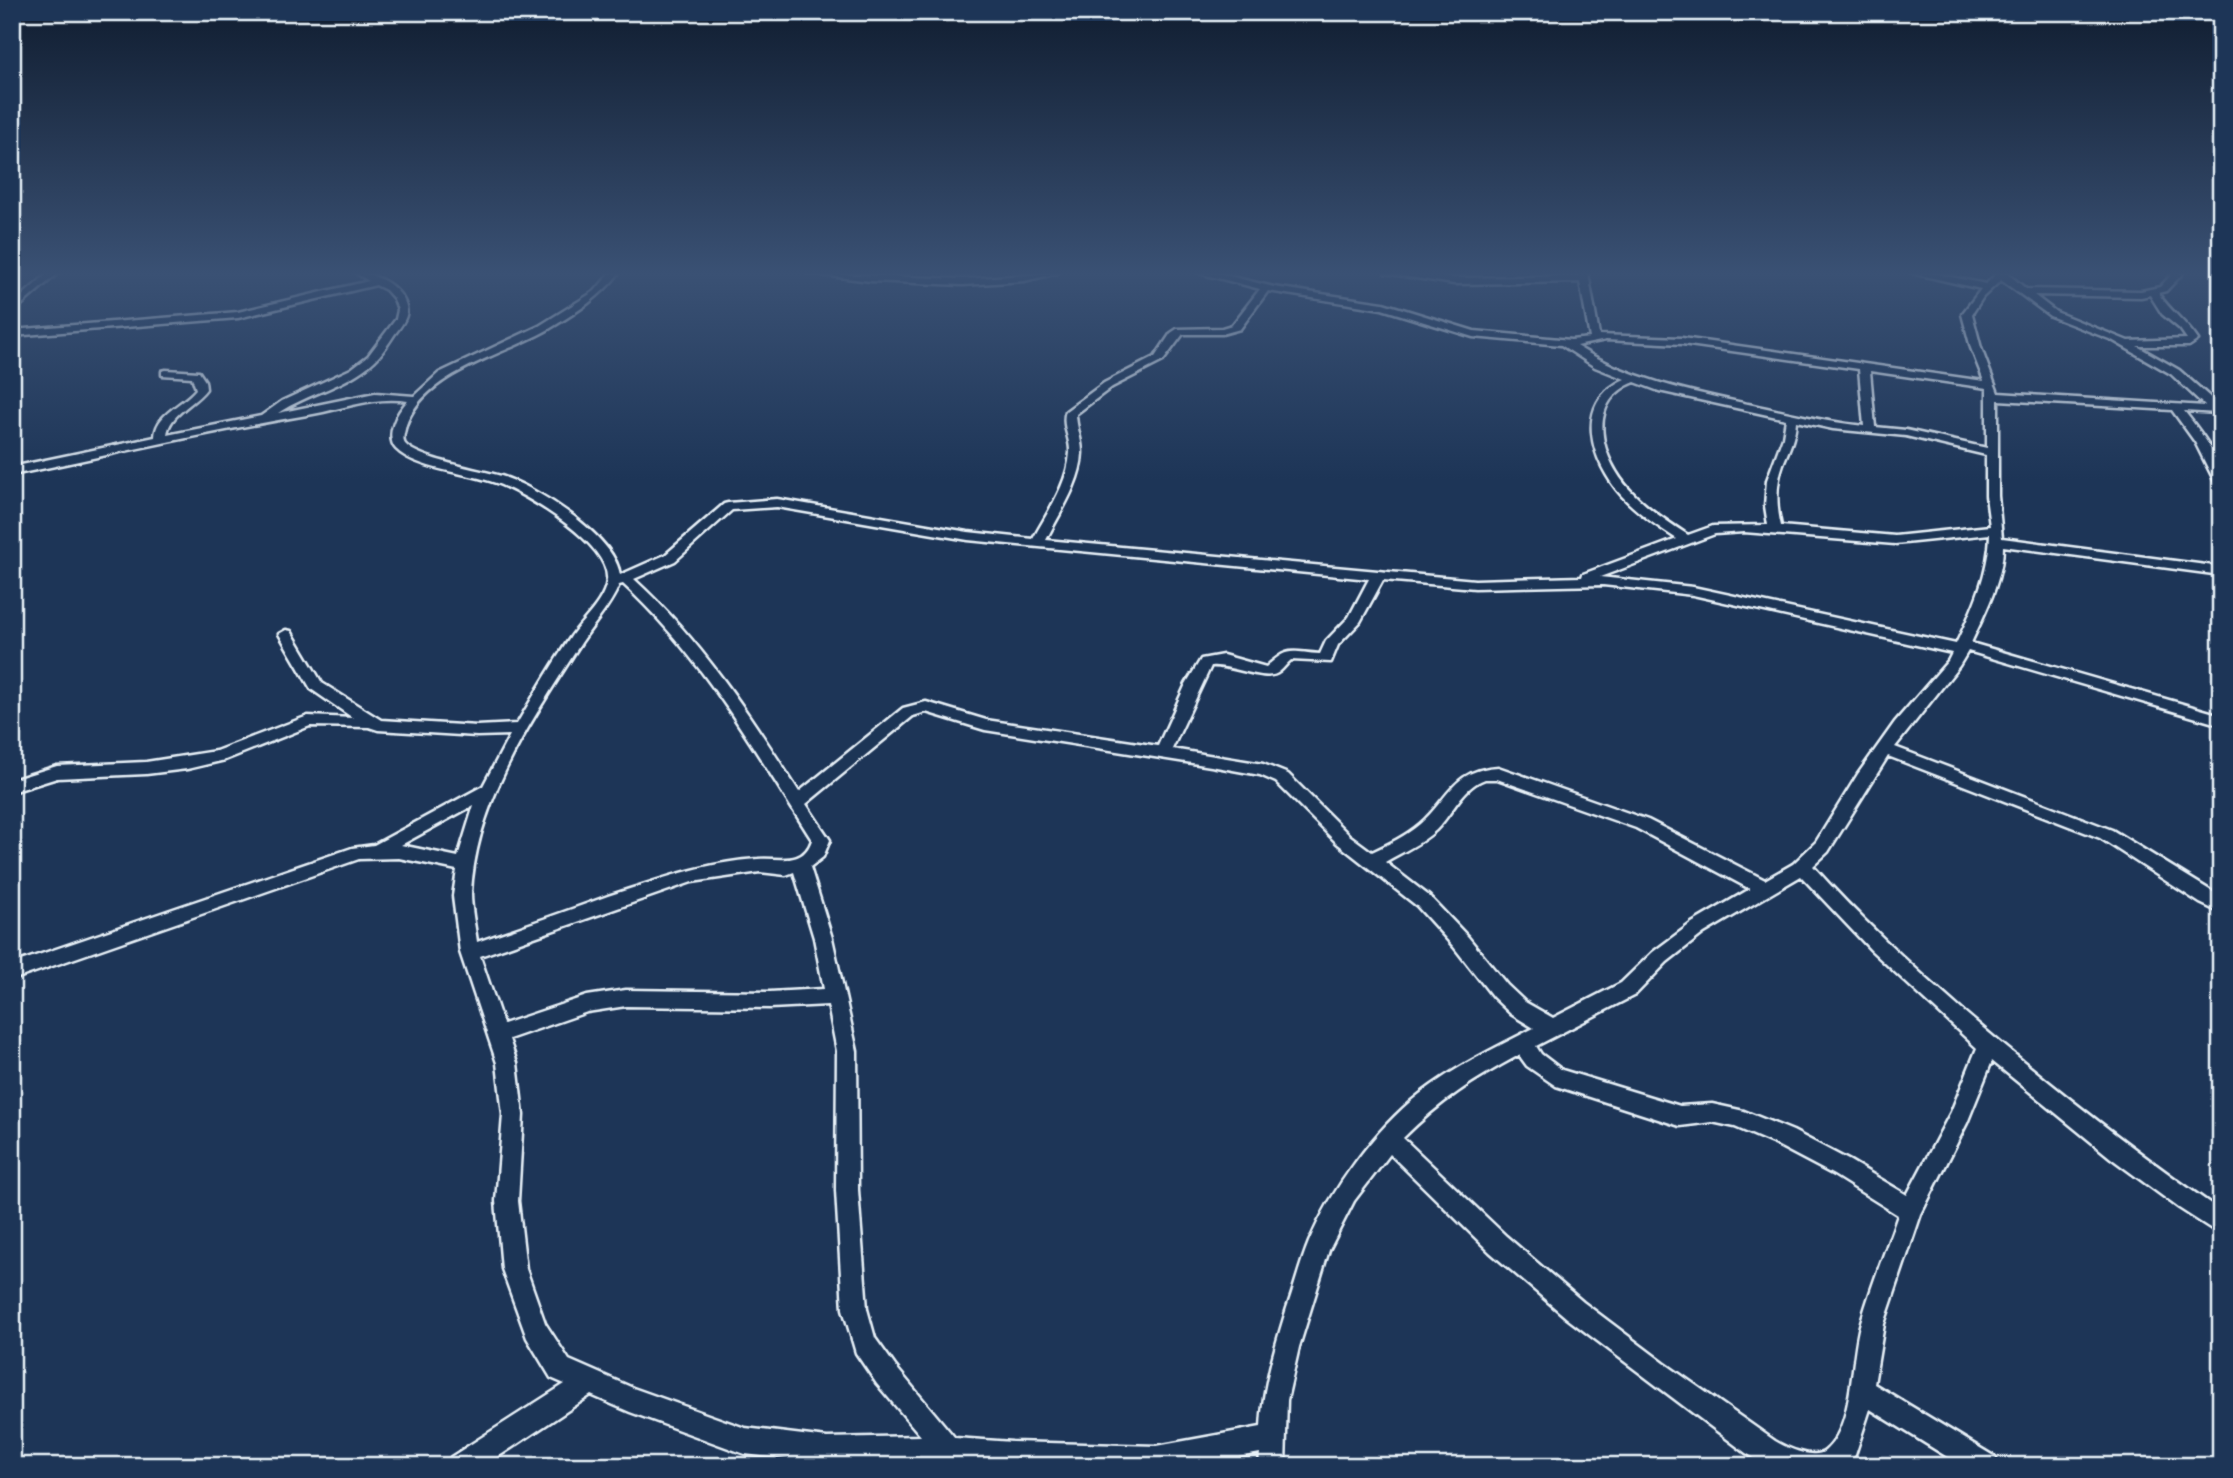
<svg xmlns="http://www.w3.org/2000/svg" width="2233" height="1478" viewBox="0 0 2233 1478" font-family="'Balsamiq Sans',sans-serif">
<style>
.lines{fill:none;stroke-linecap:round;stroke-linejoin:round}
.street-casing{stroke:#e8f1f8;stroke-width:5}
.street{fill:#1d3557;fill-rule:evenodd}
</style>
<rect width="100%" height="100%" fill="#1d3557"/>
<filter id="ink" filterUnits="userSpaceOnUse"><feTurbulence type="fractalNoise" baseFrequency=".0143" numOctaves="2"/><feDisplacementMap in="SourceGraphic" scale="14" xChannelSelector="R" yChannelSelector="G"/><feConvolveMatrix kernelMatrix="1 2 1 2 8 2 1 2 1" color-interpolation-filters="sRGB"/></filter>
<g filter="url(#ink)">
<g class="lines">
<defs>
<path id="street" d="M48,273H58L12,313V305Z
M356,273C373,273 392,282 402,297C412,313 404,322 394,335C388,344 382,354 374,361C348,386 308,393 278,413L375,393L414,396L439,373L539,326L595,291L610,273H619C600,298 575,313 549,329C503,356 420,373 405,429C404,434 402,440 405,444C417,459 481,470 501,476C536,487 615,536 620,575L665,555L724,504L728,503L777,499L968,532L1033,539C1047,513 1068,484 1070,453C1071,439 1061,425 1066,411L1104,383L1155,357L1171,333L1177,329L1222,328L1232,325L1260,289L1199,273H1217L1274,287L1383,303L1474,331L1571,340L1590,338L1580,282L1454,284L1385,273H1415L1454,278L1579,276L1578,273H1588L1599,335L1682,338L1984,381L1971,348L1962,314L1981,289L1912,273H1932L1986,284L1997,273H2007L2026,289L2141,291L2160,287L2173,273H2183L2166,291L2158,293C2170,311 2186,322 2198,340L2189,346H2137L2179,370L2221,407V413H2218L2184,411C2202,434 2221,456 2221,486L2215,482L2195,442L2172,410L1998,400V496L2002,538L2221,567V575L2003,546C2003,579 1985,613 1971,643L2221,715V725L1968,651L1959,666L1895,747L2112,830L2221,897V913L2200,903L2100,838L1888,756L1828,852L1813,866C1859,918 1911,965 1963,1011C2046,1082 2131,1149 2221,1211V1235L2179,1208L2111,1158L1992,1061L1967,1123L1921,1214L1884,1324L1874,1384L1995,1457L1999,1466H1962L1870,1409L1855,1455L1846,1466H1768L1746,1453L1567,1318L1490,1252L1390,1154L1354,1201L1329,1250L1299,1347L1287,1400L1285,1466H1259L1260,1453L1190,1466H986L936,1462L827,1464L745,1454L630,1412L591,1395L484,1466H447L451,1457L565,1384L551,1378L527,1338L502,1269L496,1201L503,1115L497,1063L460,952L453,896L457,870L399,858L359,859L12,980V964L352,848L374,845L483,786L510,735L477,736L378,730L369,727L310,726L225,760L187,769L146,774L57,778L12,792V780L57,766L146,762L216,751L308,716L353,718L311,689L279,634L286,630L291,631L322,683L381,720L477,726L517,724C534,695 551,666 570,638C581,621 605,602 607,580C611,544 526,494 496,483C469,473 415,469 396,449C384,436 398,410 408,401C374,396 346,408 313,414C212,431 113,454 12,475V467L155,437C156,413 182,406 196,389L192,377L162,375V371L166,370L199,372L205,381L206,389C194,405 169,414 167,435L261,416L282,401L351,369L368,356L396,319L398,310L394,299L386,290L376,285L238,318L12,336V330L238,312L369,281ZM2001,280L2050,316L2112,340L2171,374L2205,406L1998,393L1981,348L1972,314L1983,297ZM1268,291L1382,309L1473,337L1561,345L1595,367L1625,379C1572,402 1591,462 1622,496C1638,513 1657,526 1677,539L1583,574L1582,577L1475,580L1046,540C1059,514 1081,483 1082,453C1082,439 1076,427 1076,414L1112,387L1163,361L1183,334H1222L1240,329ZM2034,295L2141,297L2150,295L2162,314L2180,329L2187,339L2128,341L2056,312ZM1606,340L1682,344L1859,369L1864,426C1824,422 1786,412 1748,404C1687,391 1629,379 1576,346ZM1870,371L1987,388V448L1906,430L1875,427ZM1635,382L1659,391L1786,419L1783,437L1767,480L1765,506L1768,525L1713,526L1688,535C1668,522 1648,509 1631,491C1601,460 1584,402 1635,382ZM1796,421L1833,429L1906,436L1986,455V496L1990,526L1895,536L1781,526C1776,506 1776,483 1783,464C1789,449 1795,438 1796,421ZM777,507L968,540L1369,579L1349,617L1326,641L1320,654C1290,652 1289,646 1266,667L1223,655L1201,659L1186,684L1158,746L986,720L926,702L903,708L799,792C750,715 701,640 634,579L675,561L732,510ZM1744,532L1895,544L1990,534C1989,573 1973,609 1956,644L1693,587L1600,577L1715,534ZM1383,580L1475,588L1603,585L1693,595L1952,653L1948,661L1895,722L1858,774L1816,842L1793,864L1765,880L1648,820L1498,767C1452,770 1450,798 1420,824C1406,836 1389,844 1372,852L1349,835L1288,774L1263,764L1172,749L1211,666C1230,664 1267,683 1279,672C1284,668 1286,664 1291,660L1331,662L1338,645L1360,622ZM623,584C703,657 755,751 812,840C803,867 779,857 758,859C706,862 658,880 608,896C565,912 521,927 477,942C475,926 471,909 471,894C475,802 533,718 581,643C594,623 610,607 619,585ZM926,712L985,730L1211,766L1260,775L1276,782L1337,843L1417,906L1454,947L1493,997L1511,1014L1534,1028C1495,1048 1455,1067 1420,1094C1375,1129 1331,1190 1309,1242C1300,1264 1295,1286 1287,1308C1275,1347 1263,1386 1261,1427L1157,1446L1012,1442L955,1438L895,1366L875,1338L867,1309L858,1190L857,1051L832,938L810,867L823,857L830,840L806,804L913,716ZM1485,779H1497L1636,828L1750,889L1692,923L1653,952L1621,983L1553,1018L1525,1002L1507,985L1468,937L1429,896L1385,862C1402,852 1421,844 1436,830C1453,813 1462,787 1485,779ZM474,805L458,857L401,845ZM760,872L786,875L794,872L814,938L824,989L770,992L626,990L587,996L503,1024L480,956L692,882ZM1801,876L1871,950L1977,1048L1951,1112L1907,1195L1850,1161L1793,1131L1744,1111L1712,1104L1680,1106L1562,1070L1541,1054L1536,1046L1635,995L1667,962L1704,933ZM828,1005L837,1051L836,1190L843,1309L856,1353L877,1384L921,1436L827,1438L745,1428L633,1388L569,1360L545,1323L526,1269L518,1201L523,1115L517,1063L509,1039L587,1012L626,1006L770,1008ZM1519,1055L1527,1066L1556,1086L1680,1126L1712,1122L1735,1127L1777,1145L1834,1175L1898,1215C1886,1250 1871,1286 1861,1322C1850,1358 1855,1426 1825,1451C1814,1460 1786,1448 1775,1441L1664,1363L1583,1302L1506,1236L1403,1138C1440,1101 1474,1079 1519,1055Z
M806,273L963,279L1058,273L1024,281L963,285L871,281Z"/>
</defs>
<use href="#street" class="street-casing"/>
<use href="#street" class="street"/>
</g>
</g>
<linearGradient id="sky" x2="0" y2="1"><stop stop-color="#101d30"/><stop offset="0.57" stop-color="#3a5174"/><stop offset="1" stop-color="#3a5174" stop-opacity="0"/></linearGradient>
<rect width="2233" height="480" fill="url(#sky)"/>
<rect width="2233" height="1478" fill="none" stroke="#1d3557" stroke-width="42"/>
<rect x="21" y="21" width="2191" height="1436" fill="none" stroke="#e8f1f8" stroke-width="2.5" filter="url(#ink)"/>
</svg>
